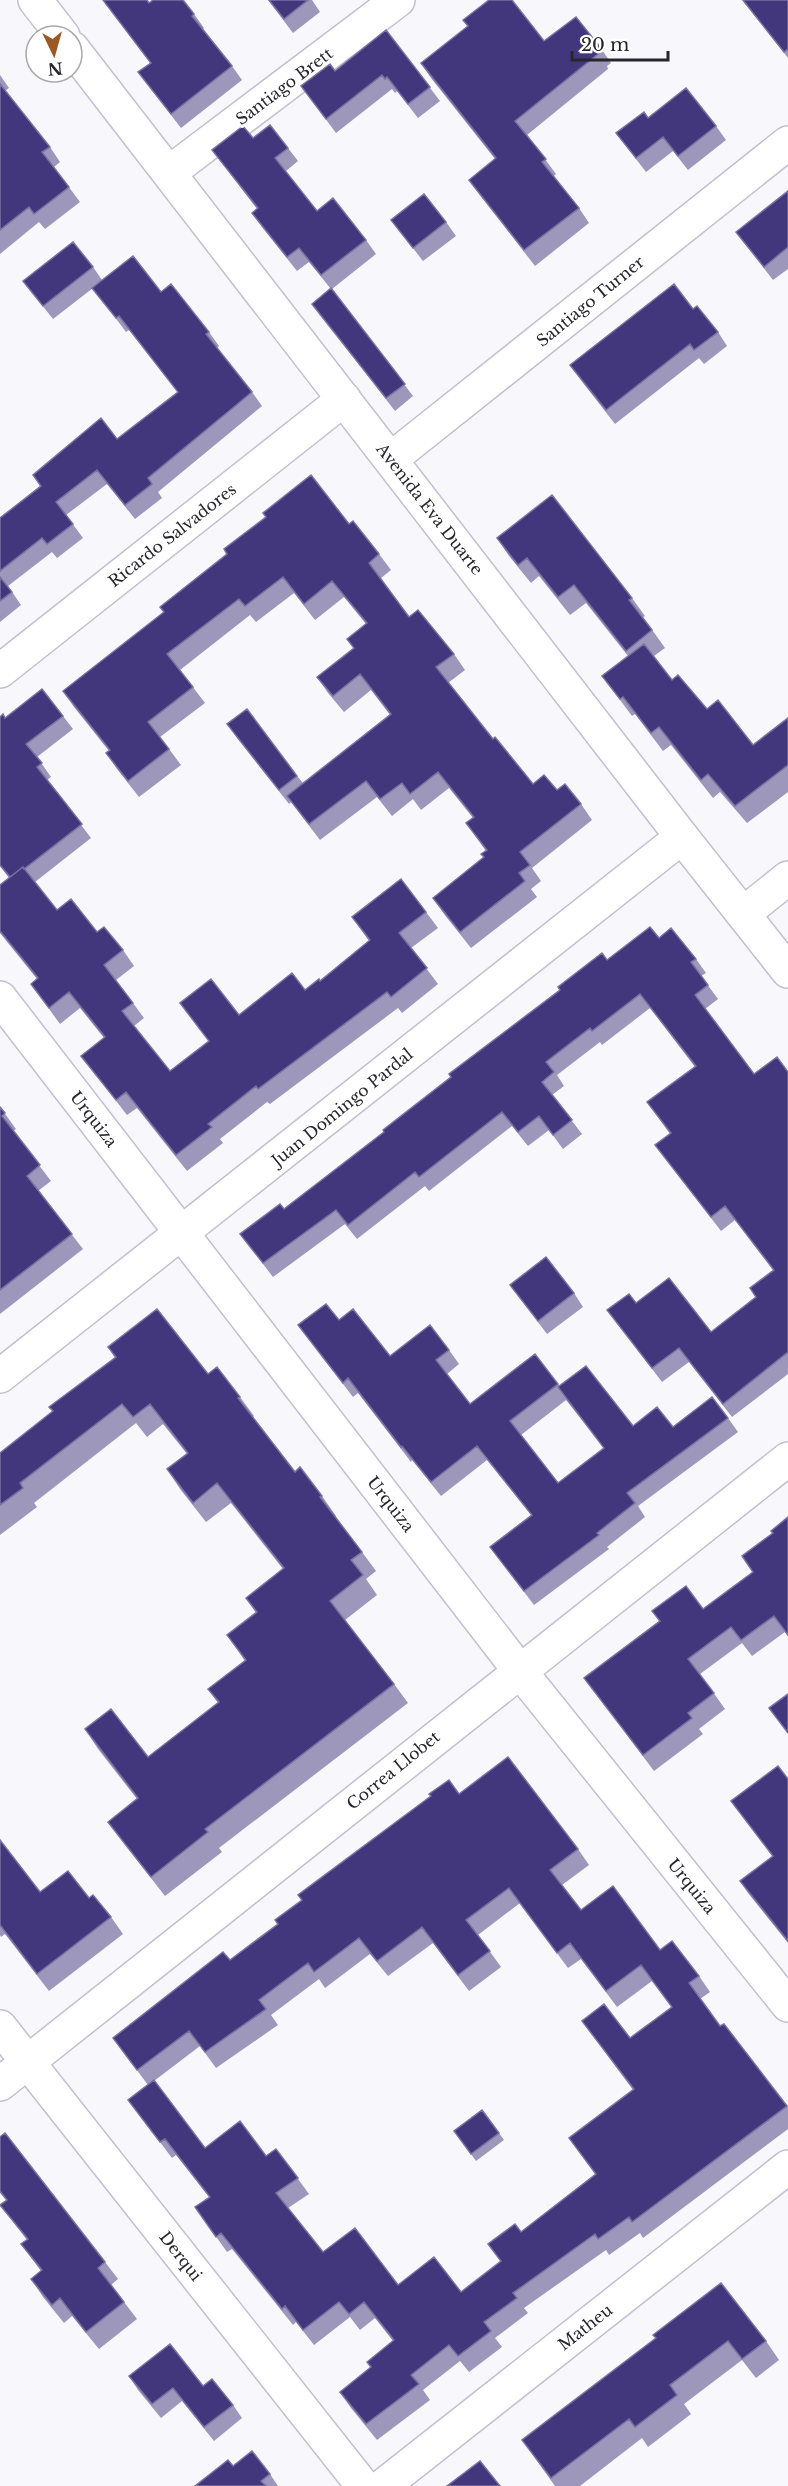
<svg xmlns="http://www.w3.org/2000/svg" width="788" height="2486" viewBox="0 0 788 2486" font-family="'Libre Baskerville',serif">
<style>
.lines{fill:none;stroke-linecap:round;stroke-linejoin:round}
.minor-casing{stroke:#c3bfd3;stroke-width:36}
.major-casing{stroke:#c3bfd3;stroke-width:36}
.minor{stroke:#fff;stroke-width:33}
.major{stroke:#fff;stroke-width:33}
.wall{fill:#9d97bc;fill-rule:evenodd}
.building{fill:#42377c;stroke:#7971a2;stroke-width:1.5}
.labels{text-anchor:middle;stroke-width:6;stroke-linejoin:round;paint-order:stroke}
.street-label{font-size:16px;fill:#27262d;stroke:#fff}
</style>
<rect width="100%" height="100%" fill="#f8f7fc"/>
<g class="lines">
<defs>
<path id="minor" d="M170,172L398,0
M391,459L788,143
M0,671L344,399
M743,914L788,878
M0,998L519,1670L788,2005
M0,1376L682,837
M0,2027L363,2486
M0,2084L788,1459
M383,2486L788,2167"/>
<path id="major" d="M35,0L63,36
M72,48L682,837L788,971"/>
</defs>
<use href="#minor" class="minor-casing"/>
<use href="#major" class="major-casing"/>
<use href="#minor" class="minor"/>
<use href="#major" class="major"/>
</g>
<path class="wall" d="M103,0H147L149,3L194,14L204,28L203,29L232,66L242,80L181,128L138,72L150,63Z
M268,0H312L320,12L293,33Z
M742,0H788V58Z
M386,30L440,101L418,118L397,91L395,93L392,89L336,133L301,86L335,71Z
M544,41L600,47L611,63L607,66L608,69L527,135L556,174L554,176L579,208L589,223L535,266L480,195L469,180L495,159L431,78L421,63Z
M0,75L9,88L5,91L50,147L60,162L54,167L80,202L45,229L39,222L0,254Z
M648,118L716,126L726,140L688,170L673,151L646,172L616,133Z
M253,138L288,148L298,161L286,171L317,211L366,240L376,254L332,289L413,396L395,411L312,304L331,289L309,262L297,271L262,227L252,213L257,209L212,150Z
M788,191V269L773,280L736,232Z
M391,220L446,222L456,236L423,261Z
M93,267L102,280L161,292L209,332L219,346L217,348L252,392L262,406L158,492L162,498L135,519L107,484L66,515L83,538L57,558L52,552L8,586L21,605L0,622V518L40,486L33,475L117,439L178,392L129,330L126,332L93,288L53,319L23,281Z
M693,309L718,332L727,346L704,364L699,358L615,424L580,379L570,365Z
M349,524L379,554L391,570L381,578L409,617L454,654L465,670L448,683L493,739L533,784L557,790L581,804L592,820L532,868L541,881L531,889L537,897L471,948L444,914L433,898L484,857L486,851L466,823L473,818L449,788L421,810L413,799L392,816L377,797L320,840L291,802L289,804L237,738L227,724L297,776L303,783L390,715L371,690L344,712L328,693L317,677L354,649L347,639L366,624L344,597L315,620L294,593L256,622L250,615L180,670L205,703L160,737L181,765L139,797L117,769L106,753L109,751L74,707L63,691Z
M497,538L632,598L645,616L643,617L665,648L654,656L672,680L707,709L753,745L788,718V792L747,823L720,792L713,798L671,745L663,751L635,714L632,716L602,676L628,656L586,603L570,615L539,576L531,583L509,556Z
M63,716L73,729L37,757L51,777L47,780L91,838L35,882L57,910L97,932L123,950L134,966L116,980L144,1018L134,1026L170,1071L209,1041L180,1003L239,1015L305,990L320,981L369,941L352,917L426,912L438,928L411,948L438,984L402,1013L398,1008L270,1104L267,1102L220,1139L223,1143L187,1171L137,1108L127,1115L93,1071L81,1056L104,1038L80,1008L60,1024L31,984L37,979L0,933V885L9,878L0,866V717L5,718Z
M659,938L696,959L706,973L701,976L718,999L705,1009L754,1074L788,1072V1374L732,1417L689,1362L662,1382L607,1310L636,1303L711,1332L756,1297L750,1288L773,1270L735,1220L721,1231L655,1145L670,1134L647,1102L695,1067L650,1008L602,1045L600,1042L557,1075L564,1086L552,1095L582,1134L563,1149L549,1130L528,1146L512,1126L429,1191L425,1186L357,1239L345,1224L273,1277L240,1234L284,1209L607,960Z
M0,1107L16,1129L13,1131L51,1181L38,1191L83,1249L0,1314Z
M510,1285L574,1293L583,1307L547,1334Z
M339,1320L390,1356L449,1350L459,1364L447,1374L470,1404L535,1354L559,1386L633,1426L673,1427L728,1418L738,1432L638,1506L645,1517L607,1547L609,1549L534,1605L490,1547L531,1515L487,1460L441,1496L412,1460L411,1462L358,1393L353,1397L298,1325ZM566,1400L604,1448L558,1483L521,1435Z
M108,1347L208,1374L240,1397L254,1416L253,1417L295,1472L322,1496L336,1516H335L362,1552L376,1571L366,1579L377,1595L345,1620L394,1684L408,1703L219,1848L222,1852L165,1896L122,1841L108,1822L137,1799L98,1749L85,1729L148,1757L218,1703L208,1689L245,1661L227,1635L256,1613L246,1598L283,1569L231,1503L206,1522L180,1489L167,1469L187,1454L163,1424L147,1437L136,1423L34,1503L37,1507L0,1535V1453L53,1412L115,1358Z
M788,1517V1636L785,1632L752,1656L742,1643L700,1674L725,1709L699,1729L703,1734L654,1771L584,1678L659,1621L652,1611L703,1609L753,1572L772,1533Z
M788,1779V1943L748,1893L740,1881L773,1857L731,1801Z
M459,1794L578,1849L589,1865L562,1885L581,1910L660,1950L699,1976L710,1992L700,1999L720,2026L724,2024L788,2107V2129L643,2238L640,2233L609,2255L606,2250L524,2308L528,2313L495,2338L502,2347L469,2372L460,2361L423,2390L430,2400L377,2440L351,2408L340,2392L371,2367L393,2341L375,2318L360,2330L350,2317L314,2345L296,2322L293,2325L232,2249L227,2252L195,2207L209,2197L176,2155L172,2158L128,2100L148,2085L113,2038L230,1960ZM520,1903L568,1968L581,1959L617,2007L652,1981L672,2007L630,2038L582,2021L633,2090L569,2138L595,2174L521,2232L488,2244L501,2262L461,2292L398,2285L323,2252L288,2208L309,2194L276,2149L266,2156L205,2148L154,2081L200,2046L216,2068L278,2025L271,2015L319,1979L325,1988L370,1954L388,1976L433,1943L469,1991L501,1967L478,1935Z
M0,1840L40,1892L89,1898L111,1917L123,1934L49,1991L5,1934L1,1937L0,1935Z
M482,2110L504,2140L476,2161L454,2131Z
M0,2137L105,2262L118,2279L111,2285L137,2319L99,2349L72,2316L64,2323L43,2297L31,2279L41,2271L21,2244L27,2240L0,2205L6,2200L0,2193Z
M656,2338L766,2341L779,2360L756,2378L742,2360L684,2404L691,2414L648,2447L642,2438L580,2486H555L522,2440Z
M129,2376L203,2386L233,2405L242,2418L214,2441L182,2401L161,2418L138,2390Z
M233,2466L270,2474L278,2486H195Z"/>
<path class="building" d="M103,0H147L149,3L153,0H183L194,14L192,16L232,66L171,114L138,72L151,63Z
M269,0H308L284,19Z
M489,0H512L544,41L576,17L600,47L596,51L598,54L515,121L546,159L542,162L579,208L524,250L469,180L496,158L421,63L468,26L463,20Z
M743,0H788V49L784,52Z
M386,30L430,87L408,104L387,77L385,79L382,75L326,119L301,86L330,64L335,71Z
M0,84L50,147L42,152L69,187L34,214L29,207L0,230Z
M686,88L716,126L678,156L663,137L636,158L616,133L644,112L648,118Z
M270,125L288,148L275,158L317,211L333,198L366,240L321,275L299,248L287,257L252,213L258,208L212,150L243,126L253,138Z
M788,191V247L764,267L736,232Z
M424,194L446,222L413,248L391,220Z
M73,242L93,267L43,306L23,281Z
M133,256L161,292L171,284L209,332L206,334L252,392L148,478L152,484L125,505L97,470L56,502L73,524L47,544L42,538L0,571V518L41,486L33,475L101,418L117,439L178,392L119,316L116,318L92,288Z
M674,284L693,309L697,306L718,332L694,350L690,344L606,410L570,365Z
M331,288L405,384L386,398L312,304Z
M311,475L349,524L353,521L379,554L369,563L409,617L418,610L454,654L436,667L493,739L495,737L533,784L544,775L557,790L565,784L581,804L520,852L530,865L519,873L525,881L460,932L433,898L484,857L481,854L487,850L466,823L474,817L438,772L410,794L402,783L380,799L366,781L309,824L287,796L391,714L360,674L333,696L317,677L354,648L347,639L367,623L332,581L304,604L283,577L245,606L239,599L167,654L193,687L148,722L169,749L128,781L106,753L110,750L63,691L164,612L160,607L227,554L224,549L266,517L263,513Z
M552,495L632,598L629,600L652,630L626,651L574,585L558,597L527,558L518,565L497,538Z
M0,577L12,592L0,601Z
M644,644L672,680L678,675L707,709L718,700L753,745L788,718V765L735,806L708,774L701,780L659,727L651,733L623,697L620,699L602,676Z
M42,689L63,716L26,744L42,763L37,767L82,824L24,869L23,867L10,877L0,865V717L3,714L5,718Z
M247,709L297,776L279,790L227,724Z
M23,867L57,910L71,899L97,932L104,927L123,950L104,965L133,1003L122,1011L170,1071L209,1041L180,1003L211,979L239,1015L292,973L305,990L319,979L320,981L370,940L352,917L401,879L426,912L399,933L427,968L391,997L387,992L258,1089L256,1086L208,1124L212,1127L176,1155L126,1092L116,1100L81,1056L105,1037L69,992L49,1008L31,984L38,978L0,931V885Z
M650,927L659,938L671,928L696,959L691,962L708,985L695,995L754,1074L777,1057L788,1072V1352L723,1404L679,1348L652,1368L607,1310L629,1294L636,1303L669,1278L711,1332L756,1297L750,1288L774,1270L725,1206L711,1217L655,1145L671,1133L647,1102L696,1066L640,994L592,1031L590,1028L546,1062L554,1072L542,1082L572,1120L553,1135L539,1116L518,1132L502,1112L419,1177L415,1172L348,1225L336,1210L263,1263L240,1234L280,1204L284,1209L384,1132L383,1130L451,1077L449,1074L560,990L558,987L602,953L607,960Z
M0,1107L5,1113L2,1116L40,1165L27,1176L72,1234L0,1290Z
M546,1257L574,1293L538,1321L510,1285Z
M326,1304L339,1320L353,1309L390,1356L430,1325L449,1350L436,1360L470,1404L535,1354L558,1384L510,1421L558,1483L604,1448L558,1387L586,1366L633,1426L657,1407L673,1427L712,1397L728,1418L627,1493L635,1503L597,1533L599,1535L524,1591L490,1547L532,1515L477,1446L431,1482L402,1446L401,1447L348,1378L343,1383L298,1325Z
M157,1309L208,1374L217,1367L240,1397L238,1398L295,1472L300,1467L322,1496L320,1497L362,1552L351,1560L363,1575L330,1601L394,1684L205,1829L208,1832L151,1877L108,1822L138,1798L85,1729L111,1709L148,1757L219,1702L208,1689L246,1660L227,1635L257,1612L246,1598L284,1568L217,1483L193,1503L167,1469L188,1453L150,1404L133,1417L122,1404L20,1483L23,1488L0,1505V1453L53,1411L49,1407L116,1357L108,1347Z
M788,1517V1635L774,1616L741,1640L731,1627L688,1659L714,1693L688,1713L692,1718L643,1755L584,1678L660,1621L652,1611L686,1586L703,1609L753,1572L742,1556L773,1533L771,1531Z
M788,1694V1733L769,1708Z
M508,1757L578,1849L550,1870L581,1910L613,1886L660,1950L672,1941L699,1976L689,1983L720,2026L724,2024L787,2106L632,2222L629,2217L598,2239L595,2234L513,2293L517,2298L484,2322L491,2331L458,2356L449,2345L411,2375L419,2384L366,2424L340,2392L371,2367L367,2362L394,2340L364,2302L349,2314L339,2302L303,2330L285,2306L282,2309L221,2233L216,2237L195,2207L210,2197L165,2139L160,2142L128,2100L154,2080L205,2148L240,2121L266,2156L276,2149L298,2178L276,2193L323,2252L355,2228L398,2285L434,2257L461,2292L501,2261L488,2244L515,2224L521,2232L596,2174L569,2138L634,2089L582,2021L604,2004L630,2038L672,2007L641,1965L606,1991L570,1943L557,1953L509,1888L466,1920L490,1951L458,1975L422,1927L377,1961L359,1938L314,1972L308,1963L259,2000L266,2009L205,2052L189,2031L137,2070L113,2038L223,1952L230,1960L278,1924L275,1920L302,1900L298,1895L431,1796L429,1794L449,1780L459,1794Z
M778,1766L788,1779V1941L740,1881L773,1856L731,1801Z
M0,1840L40,1892L68,1871L89,1898L93,1895L111,1917L37,1974L0,1925Z
M482,2110L499,2133L471,2154L454,2131Z
M5,2133L105,2262L98,2268L124,2302L86,2332L60,2298L52,2305L31,2279L42,2270L21,2244L28,2239L0,2205L7,2200L0,2191V2137Z
M721,2283L766,2341L742,2359L728,2341L670,2385L677,2395L635,2427L629,2419L551,2478L522,2440L656,2338L653,2335Z
M170,2344L203,2386L212,2379L233,2405L204,2427L173,2388L152,2404L129,2376Z
M252,2451L270,2474L261,2481L266,2486H195L228,2460L233,2466Z
M480,2461L500,2486H447Z"/>
<g class="labels">
<g class="street-label">
<text transform="translate(284 86) rotate(-37)" y="6">Santiago Brett</text>
<text transform="translate(590 301) rotate(-39)" y="6">Santiago Turner</text>
<text transform="translate(430 509) rotate(52)" y="6">Avenida Eva Duarte</text>
<text transform="translate(172 535) rotate(-38)" y="6">Ricardo Salvadores</text>
<text transform="translate(342 1107) rotate(-39)" y="6">Juan Domingo Pardal</text>
<text transform="translate(94 1119) rotate(52)" y="6">Urquiza</text>
<text transform="translate(391 1504) rotate(52)" y="6">Urquiza</text>
<text transform="translate(393 1770) rotate(-39)" y="6">Correa Llobet</text>
<text transform="translate(692 1886) rotate(51)" y="6">Urquiza</text>
<text transform="translate(181 2256) rotate(52)" y="6">Derqui</text>
<text transform="translate(585 2327) rotate(-38)" y="6">Matheu</text>
</g>
</g>
<g transform="translate(54 54) rotate(175)"><circle r="28" fill="#ffffff" stroke="#a9a8ab" stroke-width="1.5"/>
<path d="M0-4.5L10 22L0 15L-10 22Z" fill="#9b5925"/>
<text y="-9" font-size="16" font-weight="bold" text-anchor="middle" fill="#27262d">N</text>
</g>
<path d="M572 51v9h96v-9" fill="none" stroke="#27262d" stroke-width="3"/>
<text x="581" y="51" font-size="18" fill="#27262d" stroke="#ffffff" stroke-width="4.5" paint-order="stroke">20 m</text>
</svg>
